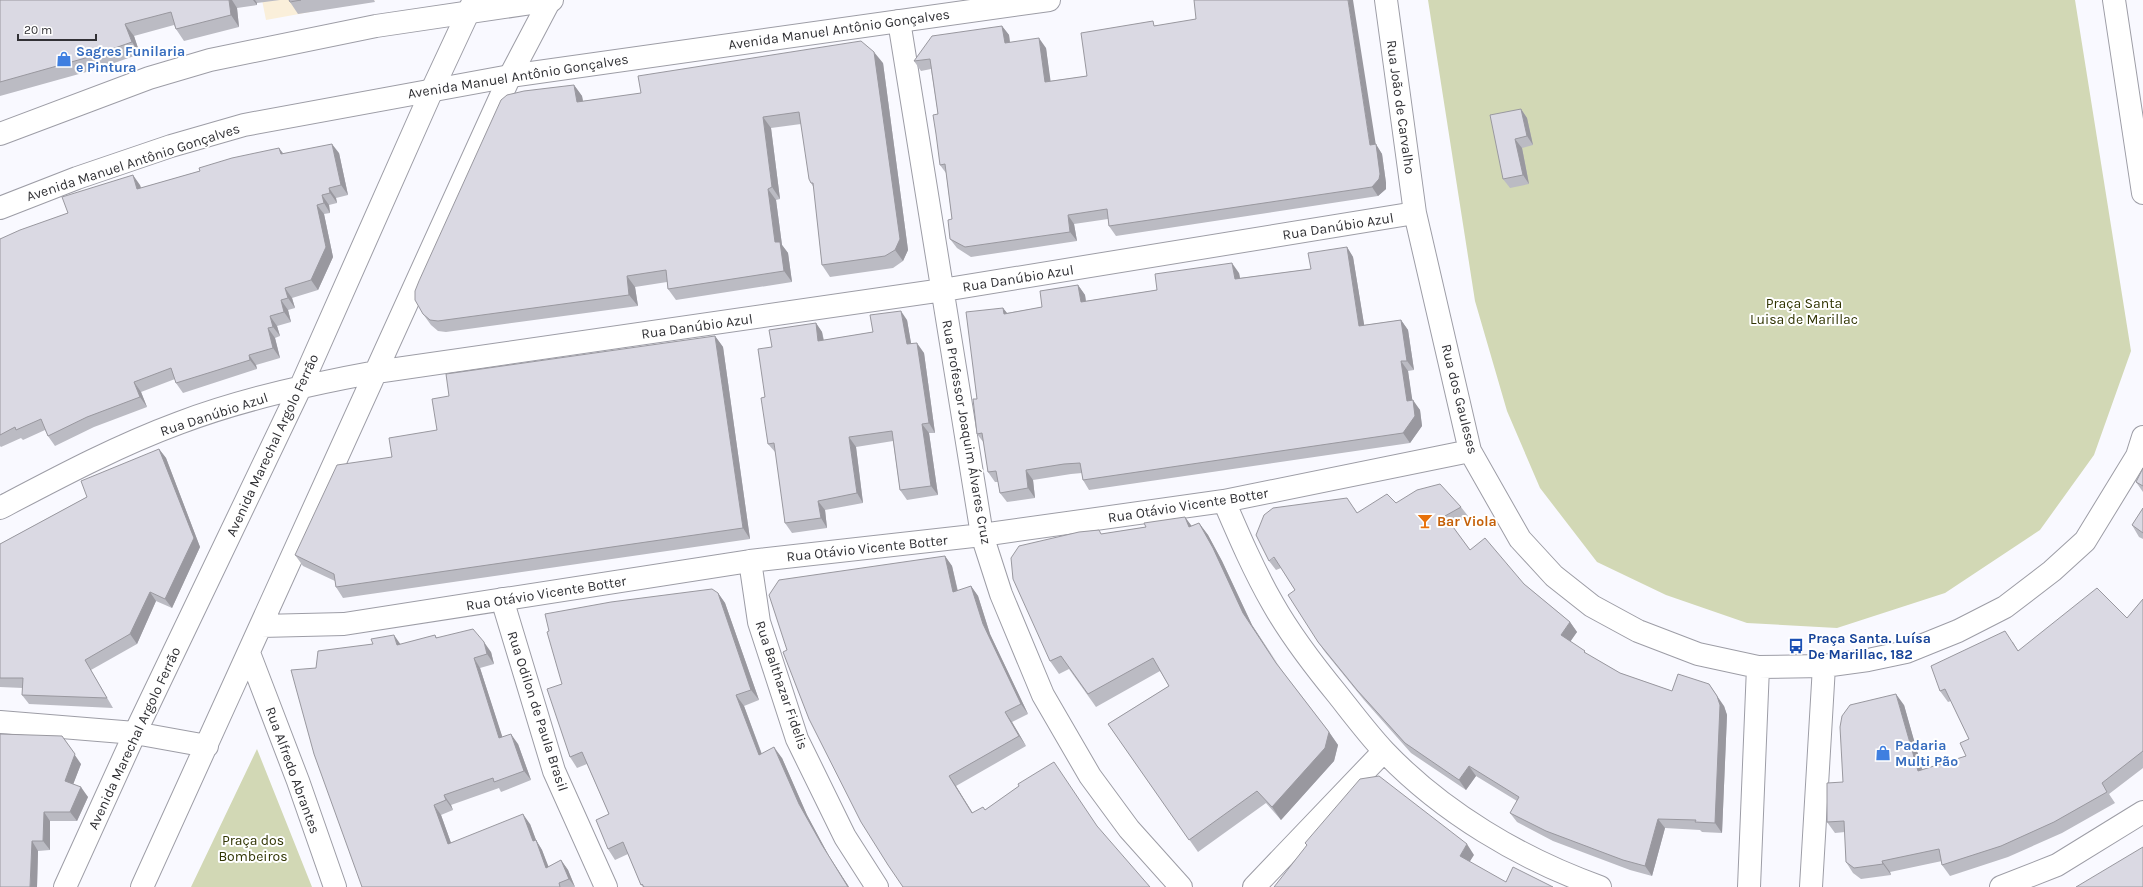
<svg xmlns="http://www.w3.org/2000/svg" width="2143" height="887" viewBox="0 0 2143 887" font-family="Karla,sans-serif">
<style>
.commercial{fill:#faefda}
.green{fill:#d2d8b5}
.lines{fill:none;stroke-linecap:round;stroke-linejoin:round}
.minor-casing{stroke:#9d9da6;stroke-width:24}
.tertiary-casing{stroke:#9d9da6;stroke-width:24}
.secondary-casing{stroke:#9d9da6;stroke-width:24}
.minor{stroke:#fff;stroke-width:22}
.tertiary{stroke:#fff;stroke-width:22}
.secondary{stroke:#fff;stroke-width:22}
.wall{fill:#bbbbc3}
.shaded-wall{fill:#99989f}
.building{fill:#dad9e3;stroke:#99989f}
.labels{text-anchor:middle;stroke-width:4;stroke-linejoin:round;paint-order:stroke}
.street-label{font-size:14px;fill:#313135;stroke:#fff}
.shop-label{font-size:14px;font-weight:bold;fill:#366cbe;stroke:#fff;text-anchor:start}
.park-label{font-size:14px;fill:#313503;stroke:#fff}
.food-label{font-size:14px;font-weight:bold;fill:#c56008;stroke:#fff;text-anchor:start}
.transit-label{font-size:14px;font-weight:bold;fill:#164399;stroke:#fff;text-anchor:start}
</style>
<rect width="100%" height="100%" fill="#f9f9ff"/>
<path class="commercial" d="M262,0H376L266,20Z"/>
<path class="green" d="M1428,0H2075L2131,351L2094,455L2040,530L1945,593L1837,628L1747,623L1666,595L1597,562L1540,488L1507,411L1475,301Z
M257,749L312,887H191Z"/>
<g class="lines">
<defs>
<path id="minor" d="M1386,0L1415,213L1470,451L1520,539L1554,576L1592,606L1638,631L1698,654L1758,667L1824,666L1868,660L1906,652L1958,631L2005,607L2052,571L2085,541L2137,456L2143,437
M2114,0L2143,193
M899,21L982,535L1001,594L1043,695L1090,776L1129,829L1181,887
M1224,501C1239,536 1254,571 1273,604C1291,636 1315,667 1338,695C1353,714 1368,734 1384,751C1442,812 1521,859 1600,887
M0,508C59,477 117,446 179,423C242,399 310,384 376,372L943,290L1415,213
M750,561L759,622L797,739L845,837L877,887
M502,599L554,771L606,887
M261,626L344,624L750,561L982,535L1224,501L1470,451
M249,653L298,781L335,887
M0,722L135,733L207,746
M65,887L135,733L301,386L433,88
M142,887L510,76
M1254,887L1384,751
M1749,887L1758,667
M1811,887L1824,666
M2001,887L2057,865L2143,812"/>
<path id="tertiary" d="M510,76L550,0
M433,88L474,0"/>
<path id="secondary" d="M0,134L149,78L210,60L376,26L552,0
M0,208L77,178L171,146L244,125L510,76L1049,0"/>
</defs>
<use href="#minor" class="minor-casing"/>
<use href="#tertiary" class="tertiary-casing"/>
<use href="#secondary" class="secondary-casing"/>
<use href="#minor" class="minor"/>
<use href="#tertiary" class="tertiary"/>
<use href="#secondary" class="secondary"/>
</g>
<path class="wall" d="M0,0H280L257,3V5L237,8L239,27L184,41L176,29L174,25L134,36L140,54L97,69L0,96Z
M289,0H374L375,2L298,14L290,2Z
M1156,25L1375,144L1382,154L1386,183V189L1378,196L1116,236L1109,226L1108,219L1074,224L1077,241L971,257L957,248L950,239L952,219L946,173L940,165L938,114L931,69L921,71L914,61L1002,26L1009,35L1010,42L1046,48L1050,81L1087,76Z
M883,63L908,250L903,261L893,268L830,277L822,265L814,188L811,183L801,124L771,128L780,199L776,200L782,245L788,253L792,282L676,300L668,289L667,282L635,287L638,306L446,332L438,331L431,325L423,314L574,85L582,96L583,101Z
M1521,109L1527,118L1533,145L1522,148L1529,184L1510,188L1503,179Z
M279,148L283,153H339L348,195L336,198L337,203L329,205L330,213L324,214L333,257L318,290L292,298L295,308L288,310L291,322L277,326L280,336L275,338L280,358L256,365L257,369L183,393L176,383L175,379L141,392L147,407L94,427L55,446L48,436L45,430L23,440L21,438L1,447L0,446V239L68,213L140,185L141,188Z
M1347,247L1353,257L1364,325L1401,320L1408,330L1414,370L1408,371L1412,401L1420,410L1422,426L1410,443L1089,490L1083,480L1082,473L1071,474L1033,480L1035,498L1007,502L1000,493L998,482H995L988,472L984,443L977,434V399L1003,308L1007,313L1042,307L1078,285L1085,295L1086,301L1157,290L1239,273L1240,278L1311,269Z
M907,320L911,344L924,353L935,433H929L938,495L907,500L900,490L893,441L856,447L863,503L825,510L827,528L792,533L785,523L776,453L768,444L765,397L772,347L816,323L822,332L824,340L873,332Z
M715,336L723,347L750,539L343,598L336,587L335,581L303,566L295,555L392,457L437,430L449,396Z
M159,449L166,458L200,547L172,608L156,601L137,644L91,670L113,708L29,704L22,695L23,688L0,687V544L87,497Z
M2143,468V492L2136,482Z
M1396,503L1461,507L1468,516L1452,526L1470,550L1524,584L1570,622L1577,632L1570,641L1587,654L1620,673L1672,691L1724,706L1727,715L1722,833L1702,832L1700,830L1665,828L1652,876L1630,870L1553,841L1517,822L1510,813L1517,801L1476,776L1466,790L1411,753L1364,700L1325,652L1318,642L1295,590L1281,568L1276,570L1269,561L1354,508L1357,513Z
M2143,508V539L2139,537L2132,525Z
M1185,517L1191,526L1199,523L1208,535L1222,561L1252,625L1279,667L1329,732L1338,745L1334,761L1281,820L1266,803L1198,852L1108,724L1169,686L1160,671L1096,707L1069,669L1059,674L1050,661L1102,534L1146,527Z
M945,556L952,566L958,591L971,586L978,596L990,634L1028,714L1012,722L1026,746L956,786L972,813L985,810L1054,762L903,887L787,650Z
M718,593L725,603L759,700L744,706L762,754L782,758L807,815L829,856L849,887H643L641,885L628,854L615,860L608,849L609,814L587,764L577,768L570,757L562,684Z
M2143,599V768L2109,794L2115,803L2062,833L2008,857L1950,876L1942,865V861L1890,872L1891,875L1861,879L1853,873L1846,862L1845,832L1835,833L1827,822L1843,782L1904,705L1922,770L1966,756L1969,739L1951,701L1948,702L1940,691L2013,642L2018,651L2127,618Z
M435,635L437,638L491,652L494,664L480,668L502,737L518,744L531,780L501,792L499,788L451,805L453,810L441,815L451,843L530,824L536,840L542,850L548,867L561,860L568,870L575,887H362L316,668Z
M0,734L81,764L73,784L88,797L77,821H50V850L38,851L37,887Z"/>
<path class="shaded-wall" d="M229,0H232L237,8L239,27L231,15Z
M253,0H255L257,3V5Z
M1348,0H1353L1377,152L1376,144L1382,154L1386,183V189L1378,196L1372,187L1370,145Z
M125,24L134,36L140,54L132,42Z
M1002,26L1009,35L1011,53L1005,43Z
M1039,38L1046,48L1052,91L1045,82Z
M874,52L883,63L908,250L903,261L895,250Z
M574,85L582,96L585,113L577,102Z
M1521,109L1527,118L1533,145L1527,136Z
M763,117L771,128L780,199L772,187Z
M1515,139L1522,148L1529,184L1523,175Z
M332,144L339,153L348,195L341,185Z
M279,148L286,158L281,154Z
M133,175L140,185L144,199L137,189Z
M329,188L336,198L337,203L330,193Z
M768,189L776,200L782,245L788,253L792,282L784,271L775,242Z
M322,195L329,205L330,213L324,203Z
M317,205L324,214L333,257L318,290L311,280Z
M1068,215L1074,224L1077,241L1070,232Z
M1347,247L1353,257L1366,336L1359,326Z
M1232,263L1239,273L1242,289L1235,279Z
M627,276L635,287L638,306L629,295Z
M1078,285L1085,295L1087,311L1081,302Z
M285,288L292,298L295,308L288,298Z
M281,300L288,310L291,322L284,312Z
M1003,308L1010,317L1004,314Z
M901,311L907,320L913,354L907,344Z
M270,316L277,326L280,336L273,327Z
M1401,320L1408,330L1414,370L1407,361Z
M816,323L822,332L825,350L818,341Z
M268,328L275,338L280,358L273,348Z
M715,336L723,347L750,539L743,528Z
M917,343L924,353L935,433L929,423Z
M249,355L256,365L257,369L250,360Z
M1401,361L1408,371L1414,411L1407,401Z
M134,382L141,392L147,407L140,397Z
M1413,400L1420,410L1422,426L1410,443L1403,433Z
M922,424L929,433L938,495L931,486Z
M849,437L856,447L863,503L857,493Z
M159,449L166,458L200,547L172,608L165,599Z
M1026,470L1033,480L1035,498L1028,488Z
M818,501L825,510L827,528L821,518Z
M1185,517L1194,529L1189,527Z
M1199,523L1208,535L1222,561L1252,625L1285,675L1243,613Z
M945,556L952,566L960,602L953,592Z
M971,586L978,596L990,634L1028,714L1021,704L983,624Z
M150,592L156,601L137,644L130,634Z
M718,593L725,603L759,700L751,690Z
M1570,622L1577,632L1568,645L1561,635Z
M394,635L401,645H397Z
M484,642L491,652L494,664L487,654Z
M474,658L480,668L506,748L499,738Z
M1709,684L1724,706L1727,715L1722,833L1715,823Z
M1896,694L1904,705L1926,782L1918,771Z
M736,695L744,706L766,766L759,755Z
M1005,712L1012,722L1026,746L1019,736Z
M1329,732L1338,745L1334,761L1281,820L1272,807Z
M511,734L518,744L531,780L524,771Z
M62,736L81,764L71,790L65,781Z
M774,747L782,758L807,815L829,856L849,887H848L822,845L799,804Z
M1469,766L1476,776L1466,790L1459,780Z
M949,776L956,786L979,823L972,813Z
M81,787L88,797L77,821L70,812Z
M444,795L451,805L453,810L446,800Z
M434,805L441,815L455,854L448,844Z
M44,812L50,821V850L43,841Z
M523,814L530,824L536,840L542,850L553,878L546,868L533,841Z
M1658,819L1665,828L1652,876L1645,866Z
M32,841L38,851L37,887H30Z
M1467,844L1474,855L1467,866L1460,856Z
M561,860L568,870L575,887L569,879Z
M1882,861L1890,872L1891,875L1883,864Z"/>
<path class="building" d="M0,0H229L231,15L176,29L171,12L125,24L132,42L89,57L0,82Z
M289,0H301L290,2Z
M1194,0H1348L1370,145L1376,144L1380,174L1379,179L1372,187L1109,226L1107,209L1068,215L1070,232L965,247L950,239L948,220L952,219L945,164L940,165L936,134L933,115L938,114L930,59L914,61L932,36L1002,26L1005,43L1039,38L1045,82L1087,76L1081,33L1153,21L1154,26L1196,19Z
M861,41L874,52L900,239L895,250L885,256L822,265L813,183H811L809,179L799,112L763,117L772,187L768,189L775,242H780L784,271L668,289L666,270L627,276L629,295L438,321L430,320L423,314L415,300V291L419,281L501,100L507,95L524,91L574,85L577,102L641,93L638,76Z
M1521,109L1527,136L1515,139L1523,175L1503,179L1490,115Z
M332,144L341,185L329,188L330,193L322,195L324,203L317,205L326,247L311,280L285,288L288,298L281,300L284,312L270,316L273,327L268,328L273,348L249,355L250,360L176,383L171,368L134,382L140,397L87,417L48,436L41,419L16,430L15,427L0,435V239L20,230L68,213L62,197L133,175L137,189L200,171L199,168L232,158L279,148L281,154Z
M1347,247L1359,326L1401,320L1407,361H1401L1407,401L1413,400L1415,416L1403,433L1083,480L1080,463L1064,464L1026,470L1028,488L1000,493L996,471L988,472L982,433L977,434L973,399H977L966,312L1003,308L1004,314L1042,307L1040,291L1078,285L1081,302L1157,290L1155,274L1232,263L1235,279L1311,269L1308,253Z
M901,311L907,344L917,343L929,423L922,424L931,486L900,490L892,431L849,437L857,493L818,501L821,518L785,523L774,443L768,444L761,398L765,397L758,349L772,347L769,330L816,323L818,341L873,332L870,315Z
M715,336L743,528L336,587L334,574L295,555L337,465L392,457L389,438L437,430L432,399L449,396L446,374Z
M159,449L194,538L165,599L150,592L130,634L85,660L107,698L22,695L23,678H0V544L87,497L81,481Z
M2143,468V486L2136,482Z
M1440,484L1461,507L1445,516L1470,550L1485,538L1524,584L1570,622L1561,635L1585,651L1584,652L1620,673L1672,691L1678,674L1709,684L1717,696L1720,705L1715,823L1695,822L1696,820L1658,819L1645,866L1623,860L1546,831L1510,813L1519,797L1469,766L1459,780L1405,743L1357,690L1318,642L1288,595L1295,590L1274,557L1269,561L1256,535L1264,515L1273,508L1347,498L1357,513L1387,494L1396,503L1417,490Z
M2143,508V533L2132,525Z
M1185,517L1189,527L1199,523L1213,548L1243,613L1276,663L1329,732L1325,748L1272,807L1257,791L1189,840L1108,724L1169,686L1153,658L1088,694L1061,656L1050,661L1013,579L1011,558L1019,546L1079,532L1099,530L1101,534L1146,527L1144,523Z
M945,556L953,592L971,586L983,624L1021,704L1005,712L1019,736L949,776L972,813L983,807L985,810L1019,786L1018,784L1054,762L1097,826L1150,887H903L888,865L861,822L809,719L783,652L787,650L769,595L779,580Z
M2097,588L2127,618L2143,599V751L2102,783L2107,792L2054,822L2001,846L1942,865L1939,849L1882,861L1883,864L1854,868L1846,862L1844,821L1827,822V783L1843,782L1840,727L1842,716L1850,705L1896,694L1918,771L1966,756L1960,743L1969,739L1945,689L1940,691L1931,666L2005,631L2018,651Z
M712,589L718,593L751,690L736,695L759,755L774,747L799,804L822,845L848,887H644L642,884L641,885L623,842L608,849L596,820L609,814L582,752L570,757L547,689L562,684L547,632L549,631L545,614L611,602Z
M473,629L484,642L487,654L474,658L499,738L511,734L524,771L494,782L493,778L444,795L446,800L434,805L448,844L523,814L533,841L536,840L546,868L561,860L569,879L559,883L560,887H362L314,754L291,670L316,668L318,651L373,644L371,639L394,635L397,645L435,635L436,638Z
M0,734L62,736L75,754L65,781L81,787L70,812H44L43,841H32L30,887H0Z
M1379,776L1467,844L1460,856L1506,882L1513,867L1553,887H1274L1307,845L1305,843L1360,779Z
M2143,847V887H2076Z"/>
<defs>
<symbol id="shop-bare" viewBox="-9 -9 18 18"><path d="M-5-2.5h2.3a2.7 3.5 0 0 1 5.4 0H5L5.5 6h-11ZM-1.5-2.5h3a1.5 2.3 0 0 0-3 0Z" fill="#3f7fe0" stroke="#fff" stroke-width="2.5" paint-order="stroke"/></symbol>
<symbol id="bar-bare" viewBox="-9 -9 18 18"><path d="M-6-5H6L.8 .8V4.5H3.5V6h-7V4.5H-.8V.8Z" fill="#e8710a" stroke="#fff" stroke-width="2.5" paint-order="stroke"/></symbol>
<symbol id="bus-bare" viewBox="-9 -9 18 18"><path d="M-5-6H5V4H4V6H2V4H-2V6H-4V4H-5ZM-3.5-4V0h7V-4ZM-3.5 1.2v1.5H-2V1.2ZM2 1.2v1.5H3.5V1.2Z" fill="#1a4fb4" stroke="#fff" stroke-width="2.5" paint-order="stroke"/></symbol>
</defs>
<g fill-rule="evenodd">
<use href="#shop-bare" x="53" y="48" width="22" height="22"/>
<use href="#bar-bare" x="1414" y="510" width="22" height="22"/>
<use href="#bus-bare" x="1785" y="635" width="22" height="22"/>
<use href="#shop-bare" x="1872" y="742" width="22" height="22"/>
</g>
<g class="labels">
<g class="street-label">
<text transform="translate(839 29) rotate(-8)" y="5">Avenida Manuel Antônio Gonçalves</text>
<text transform="translate(518 76) rotate(-9)" y="5">Avenida Manuel Antônio Gonçalves</text>
<text transform="translate(1401 107) rotate(82)" y="5">Rua João de Carvalho</text>
<text transform="translate(133 162) rotate(-18)" y="5">Avenida Manuel Antônio Gonçalves</text>
<text transform="translate(1338 226) rotate(-9)" y="5">Rua Danúbio Azul</text>
<text transform="translate(1018 278) rotate(-9)" y="5">Rua Danúbio Azul</text>
<text transform="translate(697 326) rotate(-8)" y="5">Rua Danúbio Azul</text>
<text transform="translate(1460 399) rotate(76)" y="5">Rua dos Gauleses</text>
<text transform="translate(214 414) rotate(-18)" y="5">Rua Danúbio Azul</text>
<text transform="translate(967 432) rotate(80)" y="5">Rua Professor Joaquim Álvares Cruz</text>
<text transform="translate(272 445) rotate(-65)" y="5">Avenida Marechal Argolo Ferrão</text>
<text transform="translate(1188 505) rotate(-9)" y="5">Rua Otávio Vicente Botter</text>
<text transform="translate(867 548) rotate(-6)" y="5">Rua Otávio Vicente Botter</text>
<text transform="translate(546 593) rotate(-9)" y="5">Rua Otávio Vicente Botter</text>
<text transform="translate(782 685) rotate(71)" y="5">Rua Balthazar Fidelis</text>
<text transform="translate(538 711) rotate(72)" y="5">Rua Odilon de Paula Brasil</text>
<text transform="translate(134 738) rotate(-65)" y="5">Avenida Marechal Argolo Ferrão</text>
<text transform="translate(293 770) rotate(70)" y="5">Rua Alfredo Abrantes</text>
</g>
<g class="shop-label">
<text x="76" y="56">Sagres Funilaria<tspan x="76" dy="16">e Pintura</tspan></text>
<text x="1895" y="750">Padaria<tspan x="1895" dy="16">Multi Pão</tspan></text>
</g>
<g class="park-label">
<text x="1804" y="308">Praça Santa<tspan x="1804" dy="16">Luisa de Marillac</tspan></text>
<text x="253" y="845">Praça dos<tspan x="253" dy="16">Bombeiros</tspan></text>
</g>
<g class="food-label">
<text x="1437" y="526">Bar Viola</text>
</g>
<g class="transit-label">
<text x="1808" y="643">Praça Santa. Luísa<tspan x="1808" dy="16">De Marillac, 182</tspan></text>
</g>
</g>
<path d="M18 34v6h78v-6" fill="none" stroke="#313135" stroke-width="2"/>
<text x="24" y="34" font-size="12" fill="#313135" stroke="#ffffff" stroke-width="3" paint-order="stroke">20 m</text>
</svg>
